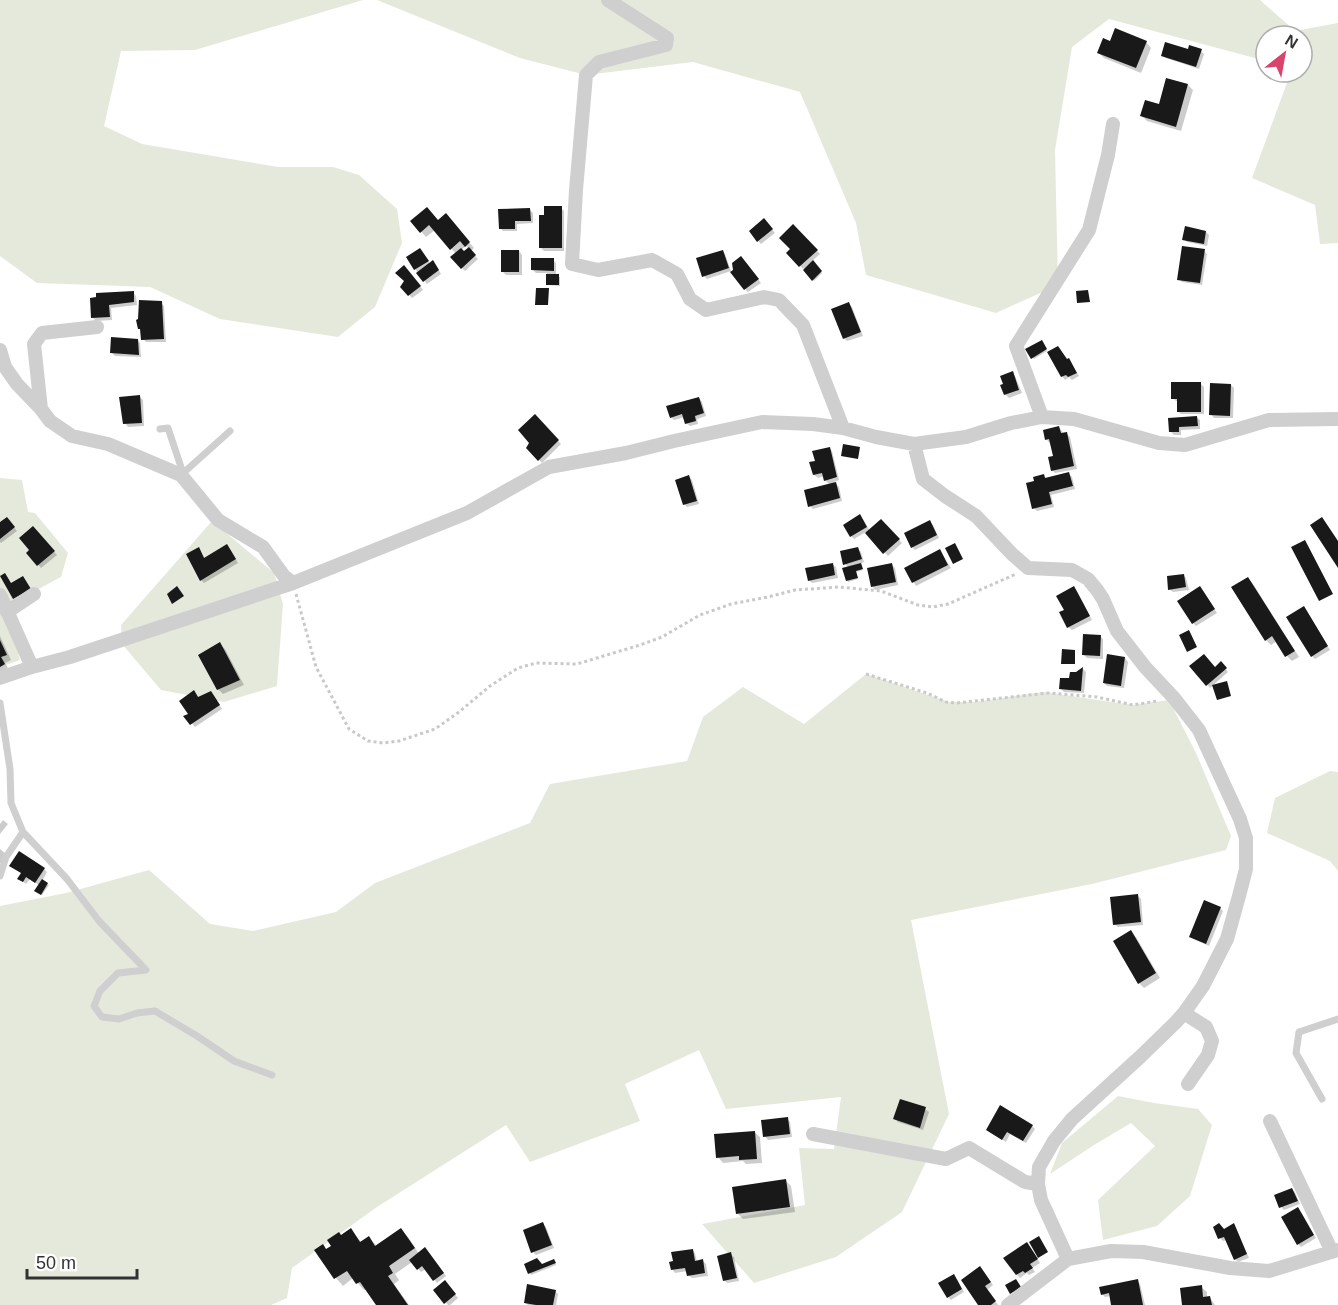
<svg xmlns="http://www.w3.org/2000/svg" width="1338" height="1305" viewBox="0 0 1338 1305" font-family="Arial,sans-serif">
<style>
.green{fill:#e5e9dc}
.shadow{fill:#0003;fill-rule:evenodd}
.building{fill:#191919}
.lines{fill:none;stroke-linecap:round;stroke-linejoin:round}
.path{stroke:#c9c9c9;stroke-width:3;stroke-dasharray:3 3;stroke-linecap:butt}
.service{stroke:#cfcfcf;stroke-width:7}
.minor{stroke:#cfcfcf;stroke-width:14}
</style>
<rect width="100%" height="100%" fill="#fff"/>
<path class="green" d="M0,0H363L195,50L121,51L104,126L142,144L278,167H333L359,175L397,209L402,243L375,307L338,337L220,319L150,287L37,283L0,256Z
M377,0H1260L1295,31L1338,23V243L1320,244L1315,205L1252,178L1291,72H1302V36H1266V61L1109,19L1072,47L1055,150L1058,285L996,313L866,275L856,223L800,92L693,62L586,75L520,58Z
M0,478L22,480L28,512L35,513L68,553L61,577L5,607L20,660L0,667Z
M212,521L274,573L283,604L277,686L224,702L161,690L122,644L121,625Z
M866,674L949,702H975L1043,692L1133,705L1169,700L1196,753L1231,836L1226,850L1092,884L911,920L949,1114L902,1212L836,1257L754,1283L702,1224L805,1205L799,1148L834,1149L841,1097L726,1109L699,1050L625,1084L640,1121L530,1162L506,1125L377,1207L292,1268L287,1298L271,1305H0V906L66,893L149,870L210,924L253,931L336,912L375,883L530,823L550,784L687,761L703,717L743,687L804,724Z
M1330,771L1338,772V871L1330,861L1267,833L1275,798Z
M1118,1096L1154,1103L1198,1109L1212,1125L1190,1196L1157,1226L1103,1240L1098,1200L1155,1146L1131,1123L1094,1145L1050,1174L1062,1143Z"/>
<path class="shadow" d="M1111,42H1146L1151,48L1141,73L1104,58L1099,53Z
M1189,51H1201L1204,54L1199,69L1166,58L1162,55Z
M1168,79L1188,85L1193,90L1181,131L1147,121L1142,116L1160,106Z
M561,208L564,211V251H544L541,248L546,216Z
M530,210L533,213V223L517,224V231H503L500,228Z
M451,220L474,248L471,251L478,259L465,271L452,258L456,254L435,230L426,237L412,221ZM466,246L469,249L464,253L461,250Z
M767,223L775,233L761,244L758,241Z
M793,226L820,254L812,261L822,273L814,281L804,268L803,269L788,253L792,249Z
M1206,232L1209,235L1207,246L1187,242L1184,239Z
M519,251L522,255V275H506L503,272Z
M722,251L725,254L731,271L707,279L704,276Z
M1204,251L1207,254L1202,285L1182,282L1179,279Z
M423,253L430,264L436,265L441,274L427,284L415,269Z
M553,260L556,263V276L560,277V286L548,285L547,284V273H536L533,270Z
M744,261L761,283L748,292L745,289L735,271Z
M407,270L423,290L412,298L402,287L405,282Z
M133,293L136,296L137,305L111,308L112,320L96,321L92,317L91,299Z
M161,303L164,306L166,342H146L143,339L142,331L139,328Z
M849,304L852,307L863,336L847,341L844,338Z
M137,340L140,343L141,357L115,356L112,353Z
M1041,341L1047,351L1034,359L1027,350Z
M1069,360L1079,376L1072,380L1069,377L1065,380L1062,376Z
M1012,373L1015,376L1022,393L1009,398L1005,394Z
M1201,384L1204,387V414H1181L1178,411V401H1176L1173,398Z
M1231,385L1234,388L1233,418H1214L1211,414Z
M140,397L143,400L144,426L128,427L125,423Z
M699,398L702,402L706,416L697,419L698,424L690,426L686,423L685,417L674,420L671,417Z
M535,416L561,444L542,463L528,448Z
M1196,417L1200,420V429L1181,430V435H1174L1171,432L1170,419Z
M1059,428L1062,431L1063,435L1067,434L1070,437L1077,469L1055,473L1052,470L1054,457L1050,443L1047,440L1045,431Z
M829,448L832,451L839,480L834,482L839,487L842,501L813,509L810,506L830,485L825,480L824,476L818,478L814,475L817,462Z
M1069,474L1072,477L1075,489L1051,495L1054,507L1037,511L1034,508L1044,476L1047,479Z
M689,476L692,480L699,504L687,507L684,504Z
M863,519L870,531L881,521L902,543L888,556L866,532L854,539L851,536Z
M10,522L17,531L1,543L0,542V524Z
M929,522L933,525L939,538L915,550L912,547Z
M33,528L57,555L41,568L28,553L32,551Z
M199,549L205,559L230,549L238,563L204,583L201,580Z
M858,549L861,552L864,562L860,564L863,570L856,572L858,579L848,582L847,580L849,568L845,564Z
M940,551L951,568L916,586L906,568Z
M832,564L836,567L838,578L812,583L809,580Z
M892,565L895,568L898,585L875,590L872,586Z
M1183,575L1186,578L1189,590L1173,592L1169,589Z
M1248,579L1253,584L1299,657L1292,661L1287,656L1277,641L1271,645L1266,640Z
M1074,588L1077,591L1092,620L1072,630L1068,627L1066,610Z
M1203,591L1217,613L1196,626L1193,623Z
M1306,611L1330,650L1315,659L1312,656Z
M0,636L11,660L5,663L9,670L0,674Z
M1100,636L1103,639V659L1087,658L1084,655Z
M220,644L225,649L244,685L223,694L218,689Z
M1125,658L1128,662L1124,688L1107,686L1104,683Z
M1221,663L1228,672L1210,688L1191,667L1215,669Z
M1083,669L1086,672L1084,693L1064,692L1061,689Z
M194,692L199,698L214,696L222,709L195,727L186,716L190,715Z
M3,820L8,824L0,834V824Z
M0,849L6,854L0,864Z
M44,869L47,872L42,881L49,885L42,895L36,891L40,886L30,879L26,884L22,881V874Z
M1137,895L1141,899L1143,925L1118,927L1114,924Z
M1220,908L1223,911L1209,946L1194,939L1190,936Z
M1131,932L1136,937L1160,978L1144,988L1139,983Z
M925,1109L929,1112L923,1130L898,1122L895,1119Z
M787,1119L790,1122L792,1137L768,1140L765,1136Z
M1032,1126L1035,1129L1026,1143L1010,1134L1006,1142L988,1130Z
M754,1132L760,1137L762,1163L746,1164L743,1161L723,1163L718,1157Z
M786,1181L791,1186L795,1212L743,1219L738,1214Z
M1292,1189L1295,1192L1300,1204L1284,1210L1281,1207Z
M1301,1212L1316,1238L1301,1247L1298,1244Z
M543,1224L546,1227L554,1248L536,1255L533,1252Z
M1233,1225L1236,1228L1249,1258L1238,1262L1235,1259L1227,1240L1223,1241L1220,1238L1225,1231Z
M351,1230L362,1243L369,1238L377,1246L401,1230L408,1237L419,1254L428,1252L446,1276L437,1283L426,1269L421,1272L412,1262L395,1274L399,1280L394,1284L409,1305H378L367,1289L364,1290L353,1278L343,1286L336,1278L316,1250H327L341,1237Z
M1029,1247L1040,1263L1032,1268L1035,1272L1029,1275L1027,1273L1020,1278L1017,1275Z
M692,1250L695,1253L697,1262L703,1261L706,1264L708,1276L692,1278L688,1275V1271L675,1273L672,1269Z
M730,1254L734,1257L739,1281L727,1283L724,1280Z
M555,1262L556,1265L531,1275L526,1264L542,1266Z
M983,1271L993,1285L987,1290L998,1305H980Z
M957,1279L964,1292L951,1300L948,1297Z
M1137,1281L1140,1284L1145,1305H1113L1111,1296L1105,1297L1102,1294Z
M445,1282L458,1298L450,1305H448L435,1291Z
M1201,1287L1207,1292V1298H1210L1215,1305H1183Z
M555,1291L558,1294L556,1305H528L525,1302Z"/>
<path class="building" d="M1115,28L1147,41L1136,68L1097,53L1103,38L1110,41Z
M1165,42L1188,49L1189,45L1202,49L1196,67L1161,56Z
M1166,78L1188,84L1176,127L1140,116L1145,100L1159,104Z
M544,206H562V248H539V215H544Z
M427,207L438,220L446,213L470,242L465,247L460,241L450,250L429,225L420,233L410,221Z
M530,208L531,221H515V229H499L498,209Z
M764,218L773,229L757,242L749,231Z
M793,224L818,250L799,267L786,253L790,249L779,238Z
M1185,226L1206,231L1204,244L1182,240Z
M1182,246L1205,249L1200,283L1177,280Z
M469,247L476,255L461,269L450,257L461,248L464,251Z
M420,248L429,261L414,270L406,257Z
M501,250H519V272H501Z
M723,250L729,268L702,277L696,258Z
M741,256L759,279L744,290L730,272L733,270L732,263Z
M531,258H554V271L531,270Z
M433,260L439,270L423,282L416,273Z
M813,260L822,271L812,281L803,270Z
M404,265L421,286L408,296L400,287L404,281L395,273Z
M546,274H559V285H546Z
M536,288H549L548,305H535Z
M1088,290L1090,302L1077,303L1076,291Z
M134,291V302L109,305L110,317L91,318L90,298L96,297V293Z
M139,300L162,301L164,339L141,340L140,329H138L136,320L138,319Z
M849,302L861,332L843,339L831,309Z
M111,337L138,339L139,355L110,353Z
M1042,340L1047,349L1031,359L1025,349Z
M1058,346L1067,359L1069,358L1077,373L1068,377L1066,375L1061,377L1047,352Z
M1013,371L1019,390L1004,395L1000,385L1003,384L1000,376Z
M1171,382H1201V412H1177V399H1171Z
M1210,383L1231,384L1230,416L1209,415Z
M140,395L142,423L123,424L119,397Z
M699,397L704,413L695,416L696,421L685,424L682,414L670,418L666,406Z
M535,414L559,440L538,461L526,448L529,443L518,430Z
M1197,416L1198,426L1179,427V432H1169L1168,418Z
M1059,426L1061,433L1067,432L1074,466L1051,471L1048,457L1053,456L1049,439L1045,440L1043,430Z
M843,444L860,447L858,459L841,456Z
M830,447L837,477L824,481L822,473L813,475L809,462L815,461L812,451Z
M1069,472L1073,486L1049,492L1052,504L1032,509L1026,483L1034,481L1033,477L1044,474L1045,478Z
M689,475L697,501L683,505L675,480Z
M836,482L840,498L808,507L804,490Z
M860,514L867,527L850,537L843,525Z
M7,517L15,527L0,539V522Z
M1322,517L1338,541V568L1310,525Z
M881,519L900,539L883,554L865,533Z
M930,520L937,535L911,548L904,533Z
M33,526L55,551L37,566L26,553L29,550L19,538Z
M1305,540L1333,594L1319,601L1291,547Z
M955,543L963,559L953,564L945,548Z
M227,544L236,559L200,581L186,554L199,547L204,558Z
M858,547L862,559L843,565L840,551Z
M940,549L948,565L912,583L904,568Z
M833,563L835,575L808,581L805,568Z
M861,563L863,569L856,571L858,578L846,581L842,568Z
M892,563L896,582L871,587L867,568Z
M5,573L11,583L23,576L31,589L13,599L0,576Z
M1184,574L1186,587L1168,590L1167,576Z
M1248,577L1295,651L1285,657L1272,636L1265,641L1231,587Z
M177,586L184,596L172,604L167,594Z
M1074,586L1090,616L1067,628L1059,612L1064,610L1056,596Z
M1200,586L1215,609L1192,624L1177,601Z
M1304,606L1328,646L1311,657L1286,617Z
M1189,630L1197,647L1187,652L1179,635Z
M1083,634L1101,635L1100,656L1082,655Z
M0,640L7,655L1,657L5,664L0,667Z
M220,642L240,680L217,690L198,655Z
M1062,649L1075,650V664H1061Z
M1107,654L1125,657L1121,686L1103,683Z
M1204,654L1215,667L1221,661L1227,668L1206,686L1189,666Z
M1083,667L1081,691L1059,689L1060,678H1069L1070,672H1076Z
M1227,681L1231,696L1217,700L1212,685Z
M194,690L198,697L211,691L220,705L190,725L183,716L188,714L179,701Z
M19,851L45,868L35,883L26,877L23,882L17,879L21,873L9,866Z
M42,879L48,883L41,895L34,891Z
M1138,894L1141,922L1113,925L1110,897Z
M1204,900L1221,907L1206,944L1189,937Z
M1131,930L1156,973L1138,984L1113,941Z
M900,1099L926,1107L920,1128L893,1119Z
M1000,1105L1033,1125L1023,1141L1007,1132L1002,1140L986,1130Z
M788,1117L790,1134L763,1137L761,1120Z
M755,1131L757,1159L739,1160V1156L716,1158L714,1134Z
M786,1179L790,1207L736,1214L732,1187Z
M1292,1188L1298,1201L1279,1208L1274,1195Z
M1298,1207L1314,1235L1297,1245L1281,1217Z
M543,1222L552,1245L531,1253L523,1230Z
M1219,1223L1224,1229L1234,1223L1247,1254L1234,1260L1224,1237L1218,1239L1213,1227Z
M351,1228L360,1242L369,1236L375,1246L401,1228L415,1248L389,1266L393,1273L388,1276L408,1305H376L360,1282L356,1284L347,1271L334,1279L314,1250L323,1244L326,1249L331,1246L327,1240L339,1232L341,1235Z
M1039,1236L1048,1252L1038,1258L1029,1242Z
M1027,1242L1038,1259L1030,1264L1033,1268L1025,1273L1023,1271L1016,1275L1003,1258Z
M425,1247L444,1273L433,1281L422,1266L417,1270L409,1260Z
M693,1249L695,1261L703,1259L705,1273L687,1276L685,1268L671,1270L669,1262L673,1261L671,1252Z
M731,1252L737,1278L723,1281L717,1256Z
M537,1258L542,1264L554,1259L556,1263L528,1274L524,1264Z
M980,1266L991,1282L985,1286L996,1301L991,1305H978L961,1280Z
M954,1274L962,1289L947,1298L938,1283Z
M1016,1279L1021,1287L1010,1294L1005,1285Z
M1138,1279L1143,1305H1111L1109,1293L1101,1295L1099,1287Z
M445,1280L456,1294L444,1304L433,1290Z
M527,1284L556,1290L553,1305H536L524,1303Z
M1202,1285L1203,1297L1210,1296L1212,1305H1182L1180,1288Z"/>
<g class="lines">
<path class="path" d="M296,594L316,667L349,729L368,741L383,743L399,741L435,729L459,712L490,686L518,668L536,663L577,664L640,645L662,637L700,615L731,604L768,597L795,590L839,587L881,591L918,605L933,607L948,604L1016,574
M866,674L927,693L946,702L956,703L1048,693L1097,697L1133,705L1157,701"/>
<path class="service" d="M160,429L168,428L183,473
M181,475L230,431
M0,703L10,769L11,803L23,832L67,879L99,921L146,970L118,973L100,991L94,1006L102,1017L119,1019L137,1013L155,1011L197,1036L234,1061L272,1075
M0,876L6,857L23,832
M1322,1099L1296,1053L1299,1032L1338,1019"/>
<path class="minor" d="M608,0L667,38L666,45L599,62L586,75L576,190L572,264L598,270L652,260L677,274L690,299L706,310L764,297L779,300L803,325L843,428
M0,350L5,367L17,384L41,409L50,421L72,436L108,444L181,475L218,520L263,547L284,576L293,583
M41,409L34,344L42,333L97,327
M1042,417L1016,346L1089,230L1108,155L1113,124
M914,444L923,479L945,496L976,516L1012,554L1028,568L1072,570L1088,579L1097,590L1103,599L1117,631L1145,667L1174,698L1199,730L1240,819L1246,838V869L1239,896L1227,939L1203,986L1184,1013L1176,1022L1140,1057L1072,1119L1054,1141L1039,1167L1038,1184L1041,1200L1068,1259
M0,595L32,667
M7,612L34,594
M0,678L32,667L70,657L293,583L467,513L549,467L626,453L674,441L762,422L813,424L843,428L876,437L914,444L966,437L1011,423L1042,417L1074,419L1159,443L1185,445L1269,420L1338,419
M1184,1013L1206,1027L1212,1041L1208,1055L1188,1084
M1270,1121L1332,1252
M813,1134L946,1159L969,1148L1025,1182L1038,1184
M1008,1305L1068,1259L1111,1251L1143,1252L1230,1268L1269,1271L1338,1250"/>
</g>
<g transform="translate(1284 54) rotate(31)"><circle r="28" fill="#ffffff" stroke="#adadad" stroke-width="1.5"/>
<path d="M0-4.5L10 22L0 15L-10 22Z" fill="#db436f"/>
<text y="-9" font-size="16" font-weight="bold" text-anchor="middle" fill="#323232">N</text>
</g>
<path d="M27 1269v9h110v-9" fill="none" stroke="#323232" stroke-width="3"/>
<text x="36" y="1269" font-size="18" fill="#323232" stroke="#ffffff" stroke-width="4.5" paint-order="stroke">50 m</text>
</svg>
